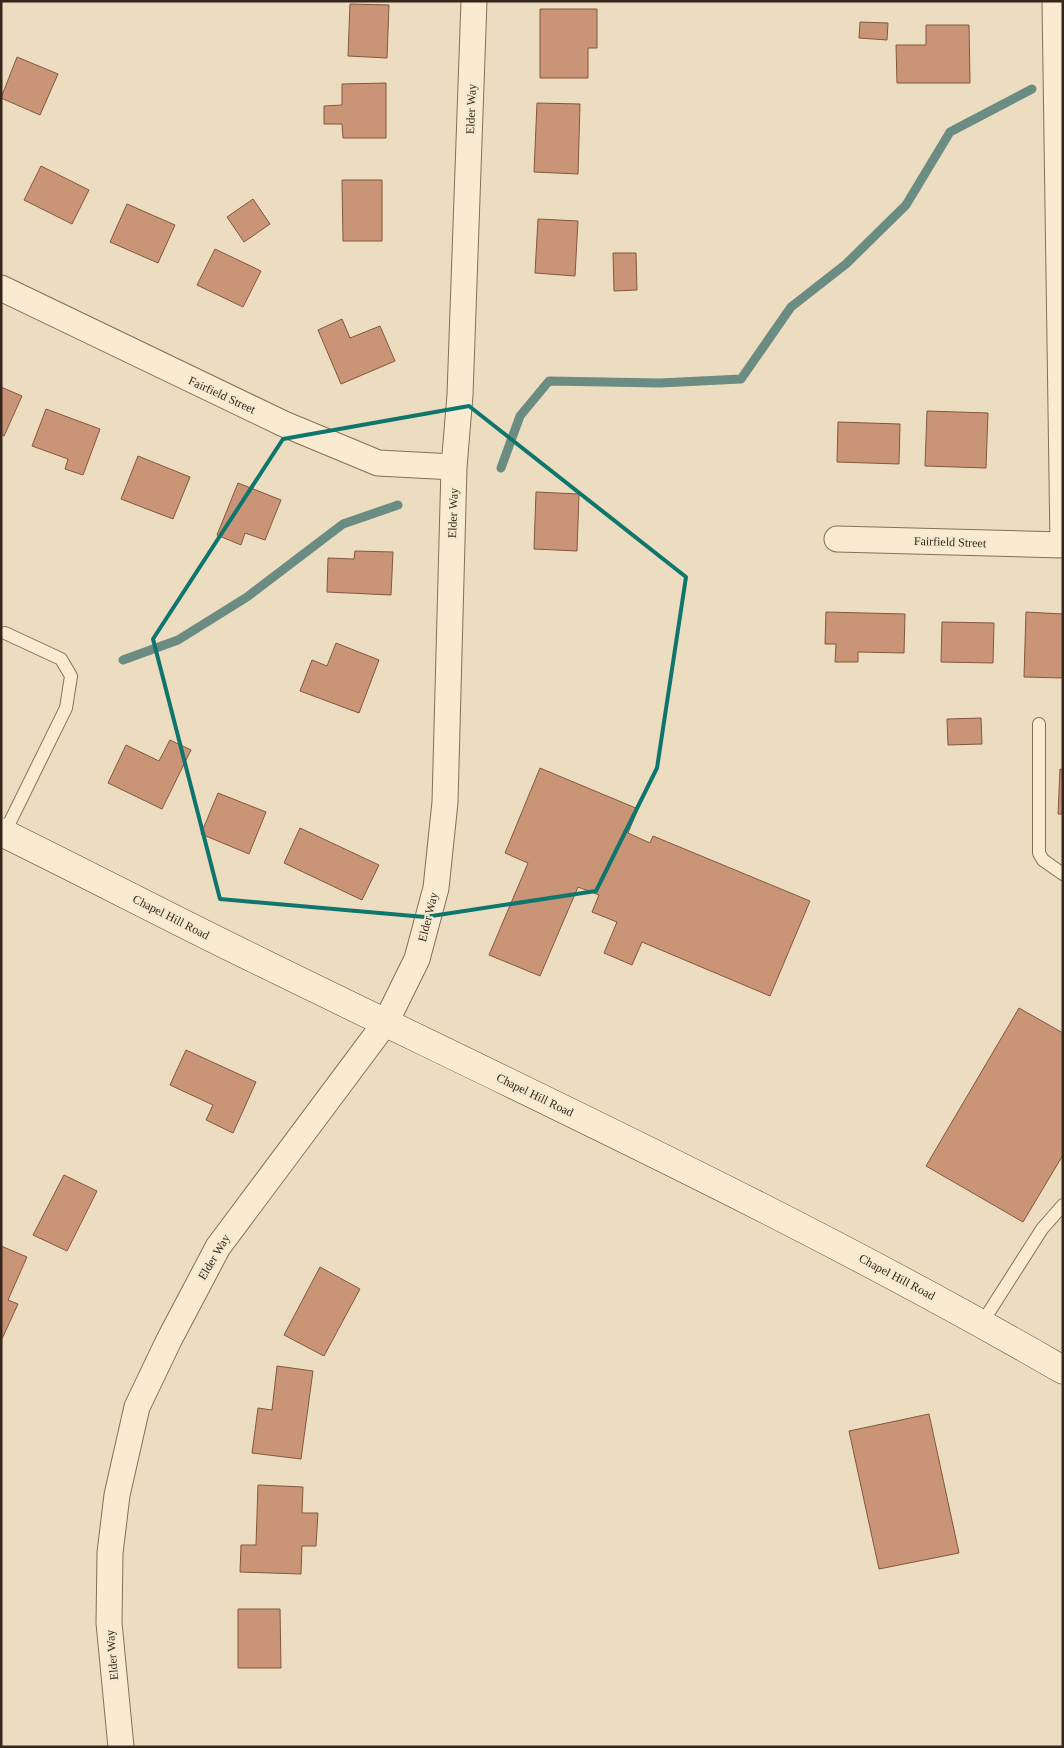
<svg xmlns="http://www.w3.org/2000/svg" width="1064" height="1748" viewBox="0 0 1064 1748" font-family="'Times New Roman',serif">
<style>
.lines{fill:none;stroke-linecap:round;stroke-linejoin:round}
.stream{stroke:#6a8c82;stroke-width:9}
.building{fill:#ca9576;stroke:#83563f}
.lane-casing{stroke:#856e58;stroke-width:14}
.street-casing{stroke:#856e58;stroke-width:27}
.secondary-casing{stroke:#674f3c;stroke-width:29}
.lane{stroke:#f8ebd2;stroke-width:12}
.street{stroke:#f8ebd2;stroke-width:25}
.secondary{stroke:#f8ebd2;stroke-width:28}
.marked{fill:none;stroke:#0f766e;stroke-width:4;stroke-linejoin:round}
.labels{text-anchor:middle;stroke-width:4;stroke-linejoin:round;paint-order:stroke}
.street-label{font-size:12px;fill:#35271c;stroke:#f4e8cf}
</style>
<rect width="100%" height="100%" fill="#edddc0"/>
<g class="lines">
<path class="stream" d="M501,468L520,416L549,381L660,383L741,379L791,307L846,264L906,205L950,132L1032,89
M123,660L178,640L247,597L343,524L398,505"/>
</g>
<path class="building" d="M350,4L389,5L387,58L348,56Z
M540,9H597V48H588V78H540Z
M860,22L888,23L887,40L859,38Z
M926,25H969L970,83H897L896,45H926Z
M17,57L58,74L40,115L1,98Z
M386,83V138H343L342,124H324V106L342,105V84Z
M537,103L580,104L578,174L534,172Z
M41,166L89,190L72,224L24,200Z
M342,180H382V241H343Z
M253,199L270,224L244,242L227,217Z
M127,204L175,225L158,263L110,242Z
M538,219L578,221L575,276L535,273Z
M215,249L261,271L243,307L197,285Z
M613,253H636L637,290L614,291Z
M342,319L350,338L380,326L395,361L341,384L318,330Z
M1,387L22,396L4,436L1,435Z
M46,409L100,429L83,475L65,469L68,459L32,446Z
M927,411L988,413L986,468L925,466Z
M838,422L900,424L899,464L837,462Z
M138,456L190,477L173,519L121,499Z
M238,483L281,500L265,540L245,533L241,545L217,535Z
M536,492L579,494L577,551L534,549Z
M355,551L393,552L391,595L327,592L328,558L354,559Z
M826,612L905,614L904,653L858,652V662H835L836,644H825Z
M1026,612L1063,614V678L1024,677Z
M942,622L994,623L993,663L941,662Z
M336,643L379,660L359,713L300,691L312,660L327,666Z
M981,718L982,744L948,745L947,719Z
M170,740L191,750L162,809L108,783L126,745L159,761Z
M540,768L638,809L628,833L650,843L653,836L810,901L770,996L642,942L632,965L604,953L617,922L592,912L599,895L578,887L540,976L489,955L528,863L505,853Z
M1060,769L1063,770V814H1058Z
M218,793L266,812L249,854L201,834Z
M300,828L379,865L362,900L284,863Z
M1019,1008L1063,1033V1155L1023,1222L926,1166Z
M186,1050L256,1082L233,1133L206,1120L213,1105L170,1085Z
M64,1175L97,1191L67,1251L33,1235Z
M1,1246L27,1257L8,1300L18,1304L1,1341Z
M320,1267L360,1289L324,1356L284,1335Z
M277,1366L313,1371L301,1459L252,1453L258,1408L272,1410Z
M929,1414L959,1553L879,1569L849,1431Z
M258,1485L303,1487L302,1513H318L316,1546H302L301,1574L240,1572L241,1545H256Z
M238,1609H280L281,1668H238Z"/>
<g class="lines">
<defs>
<path id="lane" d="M1039,724V853L1043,860L1063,874
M4,834L66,708L71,676L61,659L5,633
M982,1323L1042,1229L1063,1205"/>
<path id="street" d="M1055,1L1063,545
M1,288L284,424L378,463L454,467
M837,539L1063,545
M121,1747L109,1623L110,1553L117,1495L137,1407L169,1340L218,1247L386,1022L417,959L436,888L445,802L454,467L460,395L474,1"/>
<path id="secondary" d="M1,832C89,875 176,921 263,963C532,1095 804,1220 1063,1370"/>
</defs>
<use href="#lane" class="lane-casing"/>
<use href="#street" class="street-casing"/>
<use href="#secondary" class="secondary-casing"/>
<use href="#lane" class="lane"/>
<use href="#street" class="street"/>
<use href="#secondary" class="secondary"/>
</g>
<path class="marked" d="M469,406L686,577L657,768L596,891L425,917L220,899L153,639L283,439Z"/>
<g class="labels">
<g class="street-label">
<text transform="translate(471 109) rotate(-88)" y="4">Elder Way</text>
<text transform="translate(222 395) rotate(25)" y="4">Fairfield Street</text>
<text transform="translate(453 513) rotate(-88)" y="4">Elder Way</text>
<text transform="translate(950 542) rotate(2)" y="4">Fairfield Street</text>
<text transform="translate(171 917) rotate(27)" y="4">Chapel Hill Road</text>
<text transform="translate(428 917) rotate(-76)" y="4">Elder Way</text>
<text transform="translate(535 1095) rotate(26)" y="4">Chapel Hill Road</text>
<text transform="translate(214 1257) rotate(-59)" y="4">Elder Way</text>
<text transform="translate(897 1277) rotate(28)" y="4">Chapel Hill Road</text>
<text transform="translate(112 1655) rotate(-95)" y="4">Elder Way</text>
</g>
</g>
<rect width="1064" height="1748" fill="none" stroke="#35271c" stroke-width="5"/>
</svg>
